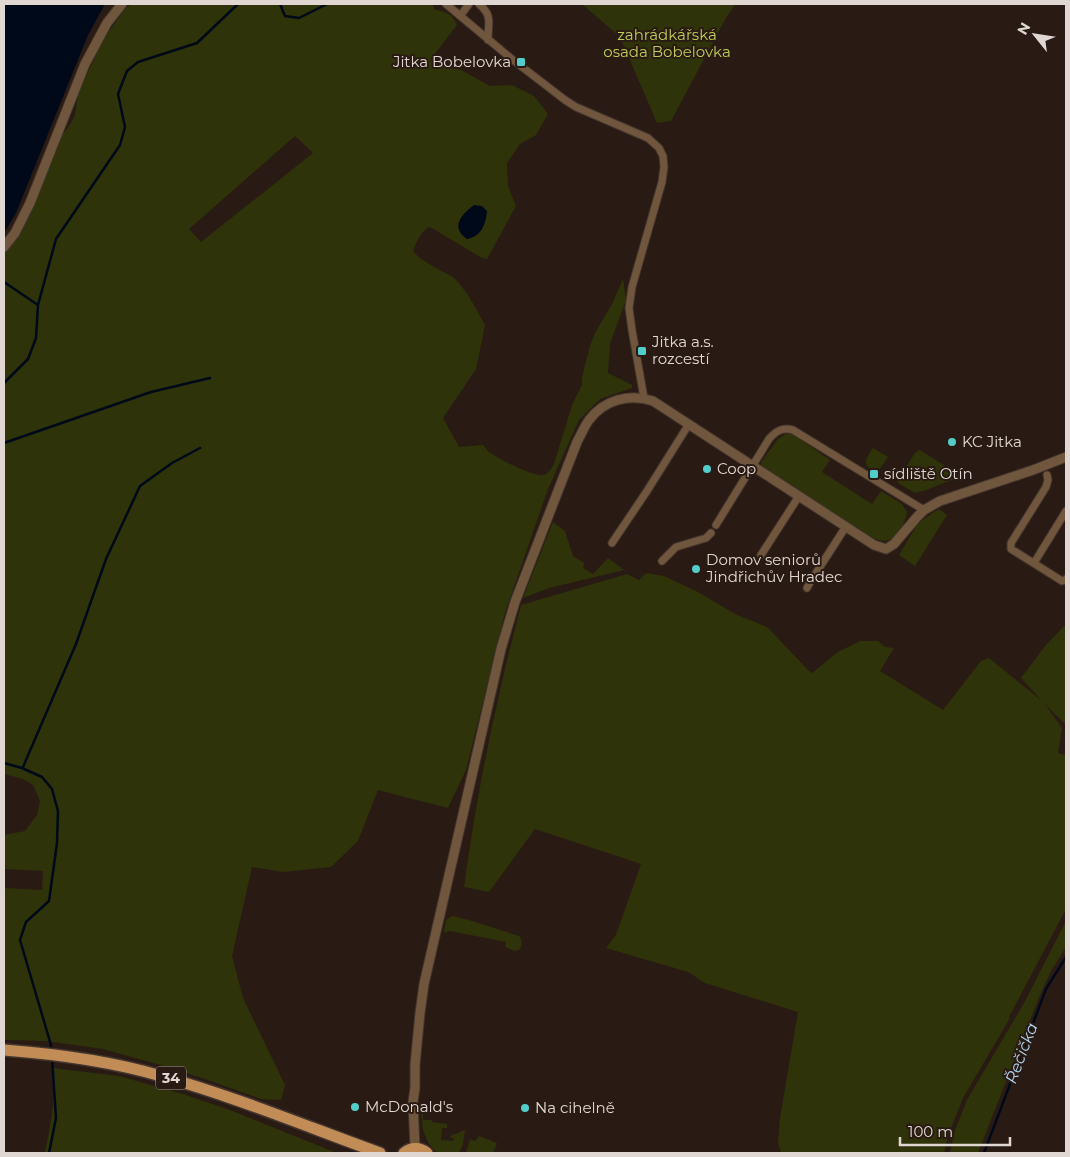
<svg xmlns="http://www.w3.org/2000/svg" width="1070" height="1157" viewBox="0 0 1070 1157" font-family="Montserrat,sans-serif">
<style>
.green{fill:#2e3309;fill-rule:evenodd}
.water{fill:#000919}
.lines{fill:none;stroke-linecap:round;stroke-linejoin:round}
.stream{stroke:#000919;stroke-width:2.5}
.minor-casing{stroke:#43352e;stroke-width:9}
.tertiary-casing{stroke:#43352e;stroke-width:11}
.primary-casing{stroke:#43352e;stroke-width:14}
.minor{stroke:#70563d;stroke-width:7}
.tertiary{stroke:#70563d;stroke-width:9}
.primary{stroke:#c28c57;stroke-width:11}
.poi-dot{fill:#53cdca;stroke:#291b13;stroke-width:2}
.labels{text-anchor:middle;stroke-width:4;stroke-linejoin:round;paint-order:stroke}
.shield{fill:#291b13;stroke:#aa9f99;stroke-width:1}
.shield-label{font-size:14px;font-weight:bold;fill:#e1d7d2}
.park-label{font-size:15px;fill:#bfcd58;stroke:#291b13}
.poi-label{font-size:15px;fill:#e1d7d2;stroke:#291b13;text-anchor:start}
.water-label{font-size:16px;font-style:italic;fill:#b3d7f5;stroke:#291b13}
</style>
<rect width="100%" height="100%" fill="#291b13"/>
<path class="green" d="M131,4H433L434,9C445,13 452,12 457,25L430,60L463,71L490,86L512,85L534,96L548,114L536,135L520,144L507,163L508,186L516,206L487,259L480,257L432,228L429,227C421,232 416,242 413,251C421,261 435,267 445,273C449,275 453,276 455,279C468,292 476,309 485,325L476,369L443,418L459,447L483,445C485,447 486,449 488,451C496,458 533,477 543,475C549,473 551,469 554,464L572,405L582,385V377L590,346L595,333L612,304L623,279L626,300L610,344L608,373L632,385V388L600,399L579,420L548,489L505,613L466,770L448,808L378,790L358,841L331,867L283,872L252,867L232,956L243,998L285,1085L281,1100L261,1099L205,1079L164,1066L103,1049L46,1041L4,1040V888L42,890L43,871L4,869V835L25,831L37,815L40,801L33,785L23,779L4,774V248L27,211L58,148L62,135L70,125L75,115L78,94L103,40L125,9ZM295,136L313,153L201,242L189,229Z
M584,4H736L727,16L671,121L657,123L620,37L583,5Z
M786,434H792L830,460L822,472L872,504L881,491L902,504L907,512C905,523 899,539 885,541C882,541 876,539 873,538L762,467L761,462L778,439Z
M873,448L888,457L877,473C862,465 864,461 873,448Z
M920,450L956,473L958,477L957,478L926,490L915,493L898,483V479L915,453Z
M939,509L947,515L915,566L899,555L917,525L928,516Z
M553,522L565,531L573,556L584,563L583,568L593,574L608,558L624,570L549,588L523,598Z
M646,573L664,576L698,592L735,614L767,627L809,671L812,673L838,652L860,641H878L885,647L894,648L880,671L943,710L981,661L989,658L1042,701L1021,678L1046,645L1066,624V725L1045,704L1062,728L1058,753L1066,755V909L1009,1017L1010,1018L963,1098L948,1136L944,1153H781L778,1143L780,1118L798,1012L705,983L688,972L606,948L616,935L641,864L535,829L489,892L464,887C473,821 485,755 500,691C506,662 514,634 521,605L627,574L639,580Z
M452,916L469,920L519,936C523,940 522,946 519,950L515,951L505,947L506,942L450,931L444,933L446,920Z
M1066,921V947L1051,971L1040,995L978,1153H950L955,1130L967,1100L1024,1003Z
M52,1068L119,1076L186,1095L230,1110L337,1153H45C50,1126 57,1096 52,1068Z
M422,1110L423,1114V1120H432V1122L447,1124V1128H442L441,1140L453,1141L454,1138H451L450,1136L465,1130L463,1144L459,1153H437L429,1144L427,1140L423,1130L421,1111Z
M479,1136L497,1143L493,1153H466L470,1139L475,1141Z"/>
<path class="water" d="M4,4H105L88,35L16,213L4,233Z
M474,205L482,206L487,211C486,224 481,237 467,239C450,227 461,215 474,205Z"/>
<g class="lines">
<path class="stream" d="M280,4L285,16L299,18L327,4
M4,282L38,305
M4,383L28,359L36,338L38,305L56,239L120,145L125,127L118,94L127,71L138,62L197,43L238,4
M4,443L151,392L210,378
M4,763L22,768L42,777L52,789L58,811L57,843L49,901L26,922L20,940L51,1045V1052
M23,767L76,644L106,559L140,486L172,463L200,448
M49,1153L56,1118L52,1058
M984,1153L1046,989L1066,957"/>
<defs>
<path id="minor" d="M446,4L513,60L565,100L576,107L648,138L659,148L663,156L664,167L662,182L632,287L629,308L632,330L644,398
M479,4C493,16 488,22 488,40
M460,16L469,4
M1047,475L1048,480L1046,487L1011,543V549L1062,581L1065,580L1066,579
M716,525L769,439C776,431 782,427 793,430L924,510
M612,543L647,491L689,424
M761,555L799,496
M662,561L676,547L706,538L711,533
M1034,563L1066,511
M807,588L809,584L843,531"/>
<path id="tertiary" d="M4,247L15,233L30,203L85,64L107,23L122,4
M415,1148L413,1102L415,1088V1065L420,1013L424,984L501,649L515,602L577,442C581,435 584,427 589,420C604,400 629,393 653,401L874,545L886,549L894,544L917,517L924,510L940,501L1033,470L1066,457"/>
<path id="primary" d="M4,1050C57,1054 110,1061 161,1076C236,1097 308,1127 380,1153
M404,1153C411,1147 420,1147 427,1153"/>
</defs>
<use href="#minor" class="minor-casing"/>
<use href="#tertiary" class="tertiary-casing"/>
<use href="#primary" class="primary-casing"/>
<use href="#minor" class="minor"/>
<use href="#tertiary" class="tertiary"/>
<use href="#primary" class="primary"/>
</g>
<g class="poi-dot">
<rect x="516" y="57" width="10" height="10" rx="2.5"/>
<rect x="637" y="346" width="10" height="10" rx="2.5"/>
<circle cx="952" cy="442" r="5"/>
<circle cx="707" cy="469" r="5"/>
<rect x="869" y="469" width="10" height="10" rx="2.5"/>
<circle cx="696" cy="569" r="5"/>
<circle cx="355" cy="1107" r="5"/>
<circle cx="525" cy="1108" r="5"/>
</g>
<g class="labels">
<rect class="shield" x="156" y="1066.5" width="30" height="23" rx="4"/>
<g class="shield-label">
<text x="171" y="1083">34</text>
</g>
<g class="park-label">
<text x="667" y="40">zahrádkářská<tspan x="667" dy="17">osada Bobelovka</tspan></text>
</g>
<g class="poi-label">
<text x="511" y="67" text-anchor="end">Jitka Bobelovka</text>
<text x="652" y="347">Jitka a.s.<tspan x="652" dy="17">rozcestí</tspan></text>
<text x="962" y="447">KC Jitka</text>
<text x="717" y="474">Coop</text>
<text x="884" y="479">sídliště Otín</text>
<text x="706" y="565">Domov seniorů<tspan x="706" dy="17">Jindřichův Hradec</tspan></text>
<text x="365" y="1112">McDonald's</text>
<text x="535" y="1113">Na cihelně</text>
</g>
<g class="water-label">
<text transform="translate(1021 1053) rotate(-69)" y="6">Řečička</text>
</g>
</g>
<rect width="1070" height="1157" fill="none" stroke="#e1d7d2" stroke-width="10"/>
<g transform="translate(1035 35) rotate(300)" stroke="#291b13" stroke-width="4" paint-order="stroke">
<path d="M0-4L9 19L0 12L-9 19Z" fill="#e1d7d2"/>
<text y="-8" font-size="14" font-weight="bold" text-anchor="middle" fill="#e1d7d2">N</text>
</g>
<path d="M900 1137v8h110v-8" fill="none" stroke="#e1d7d2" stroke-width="2.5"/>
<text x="908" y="1137" font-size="15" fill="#e1d7d2" stroke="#291b13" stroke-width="4" paint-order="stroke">100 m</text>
</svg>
